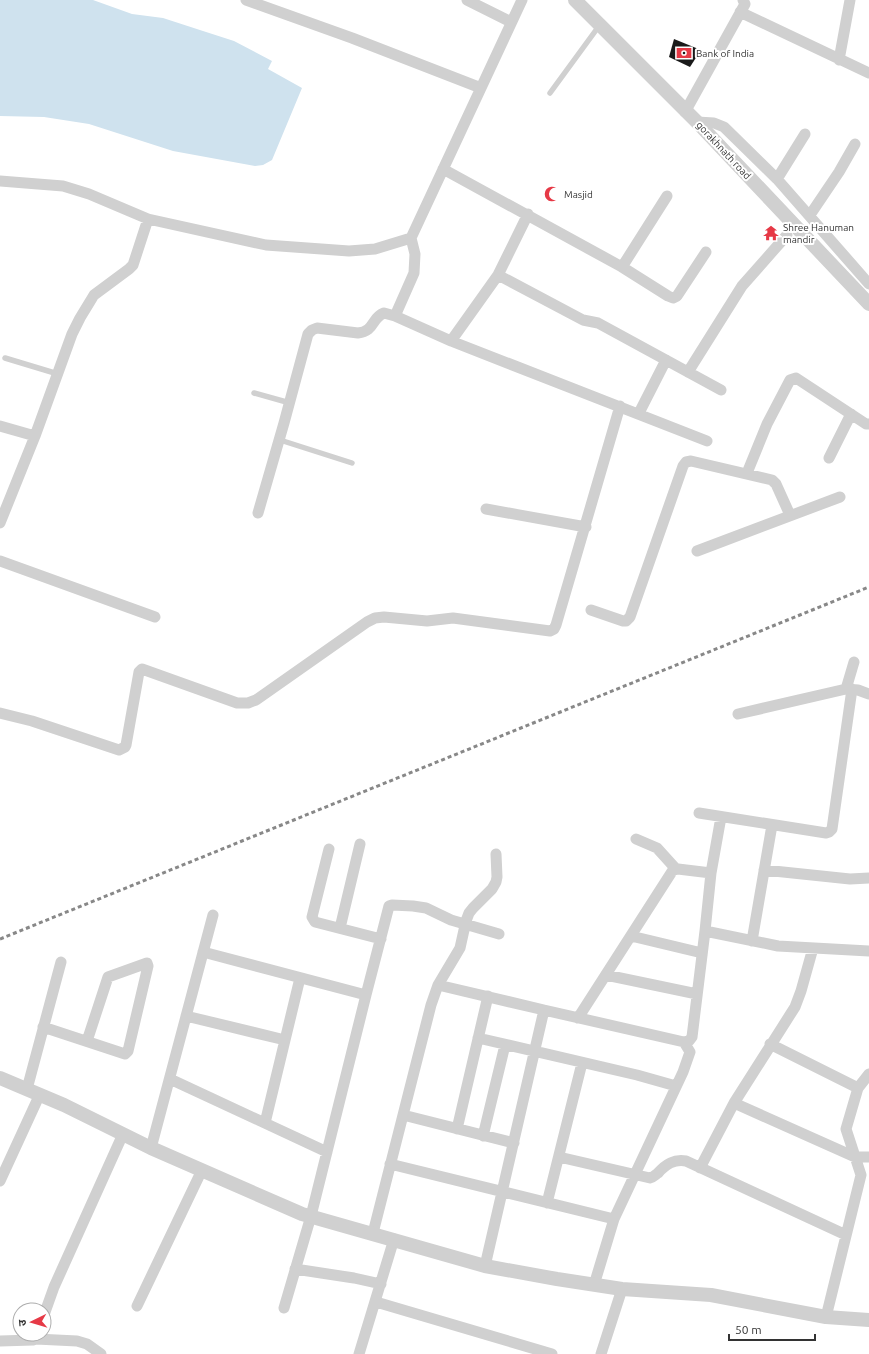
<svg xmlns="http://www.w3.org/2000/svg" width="869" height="1354" viewBox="0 0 869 1354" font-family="Ubuntu,'Noto Sans Devanagari',sans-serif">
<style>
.water{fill:#cfe2ee}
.building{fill:#1a1a1a}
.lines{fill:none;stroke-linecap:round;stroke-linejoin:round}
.service{stroke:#d0d0d0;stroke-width:5.5}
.minor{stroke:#d0d0d0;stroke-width:11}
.tertiary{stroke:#d0d0d0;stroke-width:14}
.rail{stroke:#888;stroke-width:3;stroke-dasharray:4 3;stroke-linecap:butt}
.labels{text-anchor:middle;stroke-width:4;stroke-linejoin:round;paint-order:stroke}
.poi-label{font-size:10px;fill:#333;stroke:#fff;text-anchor:start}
.street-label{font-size:10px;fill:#333;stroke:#fff}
</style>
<rect width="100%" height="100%" fill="#fff"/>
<path class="water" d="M0,0H93L132,14L163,18L203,31L234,41L272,61L268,69L302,88L272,160L263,165L255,166L173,151L89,124L44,117L0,116Z"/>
<path class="building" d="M674,39L701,50L690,67L669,57Z"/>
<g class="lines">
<path class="service" d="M550,93L599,26
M5,358L58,374
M254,393L290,403
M280,440L352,463"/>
<path class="minor" d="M246,0L352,38L481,88
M467,0L511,22
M740,12L869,73
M839,60L850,0
M685,112L745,4L743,0
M697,122L714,123L724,127L777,179L869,284
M443,169L622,267L668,296L673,298L677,296L706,252
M777,179L805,134
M0,181L63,186L89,194L148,219L266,245L349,251L375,249L411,238L522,0
M810,215L839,172L855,144
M622,267L667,196
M498,275L583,320L598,323L721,390
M395,316L414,273L415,254L411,238
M451,341L498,275L528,214
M688,372L742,286L787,235
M639,413L666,360
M0,426L35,436
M829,458L851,414
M747,473L767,424L790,380L796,378L866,424H869
M486,509L586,527
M258,513L284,423L308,334L312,330L317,328L358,333C375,331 371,318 384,313L395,316L451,341L707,441
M0,523L35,436L72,334L80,318L94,295L129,269L133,265L148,219
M697,551L840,497
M0,561L155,617
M591,610L623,621H626L630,617L683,466L686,462L691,461L772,480L776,484L790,515
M846,689L854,662
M0,713L32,721L119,750L125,747L126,745L139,672L142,669L237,703H248L256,700L367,622L375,618L384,617L427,621L453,618L550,631L554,629L556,625L620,406
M738,714L846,689L858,690L869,694
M699,813L826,833L829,832L832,829L852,689
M636,839L657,848L676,869
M329,849L312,917L315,922L381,939
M764,870L850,879L869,878
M711,873L721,817
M340,928L360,844
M631,936L702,953
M752,941L772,825
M203,952L366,995
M606,975L697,994
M438,985L544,1010
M186,1016L285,1040
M578,1018L673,870L678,869L711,873L705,931
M43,1027L125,1054L128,1051L148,966L147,963L108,977L87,1041
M478,1038L637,1075L676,1086
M770,1044L858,1088
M170,1079L327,1152
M27,1089L61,962
M734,1103L855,1157H869
M403,1115L514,1143
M265,1123L300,978
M457,1129L488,996
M483,1136L505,1045
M151,1148L213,915
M559,1157L650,1178C654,1177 655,1175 658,1173C666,1164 674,1159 686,1161L846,1235
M390,1164L614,1219
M700,1168L734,1103L795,1007L801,991L813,948
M0,1181L40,1094
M547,1203L582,1063
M373,1233L431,1005L438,985L460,948L466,921L469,913L473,908L492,889L496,882L497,877L496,854
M485,1266L544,1010L684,1042L689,1041L692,1037L705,931L778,946L869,951
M295,1269L354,1278L381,1284
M594,1285L614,1219L683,1072L690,1052L684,1042
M376,1302L552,1354
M137,1306L202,1170
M284,1308L311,1216L366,995L389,906L392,905L413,906L426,908L451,920L499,934
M44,1315L54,1287L123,1134
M826,1317L861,1175L846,1129L858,1088L869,1074
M36,1339L77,1341L87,1344L101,1354
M0,1341L33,1340L36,1339L37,1334
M359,1354L394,1239
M601,1354L622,1289"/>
<path class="tertiary" d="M575,0L697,122L869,304
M0,1078L64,1105L151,1148L302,1214L485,1266L557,1279L622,1289L711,1295L826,1317L869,1320"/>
<path class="rail" d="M0,939L869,587"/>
</g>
<defs>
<symbol id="bank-bare" viewBox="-9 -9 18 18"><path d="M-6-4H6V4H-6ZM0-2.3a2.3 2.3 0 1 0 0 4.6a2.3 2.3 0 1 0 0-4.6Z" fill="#e63946" stroke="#fff" stroke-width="2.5" paint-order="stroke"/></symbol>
<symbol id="mosque-bare" viewBox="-9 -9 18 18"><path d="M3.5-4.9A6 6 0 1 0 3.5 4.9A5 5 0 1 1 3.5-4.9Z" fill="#e63946" stroke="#fff" stroke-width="2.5" paint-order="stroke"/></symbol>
<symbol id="temple-bare" viewBox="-9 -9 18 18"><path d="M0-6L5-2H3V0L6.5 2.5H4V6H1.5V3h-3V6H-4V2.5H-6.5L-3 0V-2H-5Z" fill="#e63946" stroke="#fff" stroke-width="2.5" paint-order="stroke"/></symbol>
</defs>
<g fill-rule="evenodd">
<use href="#bank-bare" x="673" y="42" width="22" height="22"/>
<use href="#mosque-bare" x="541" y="183" width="22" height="22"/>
<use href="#temple-bare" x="760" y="222" width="22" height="22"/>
</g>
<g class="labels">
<g class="poi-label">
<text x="696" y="57">Bank of India</text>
<text x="564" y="198">Masjid</text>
<text x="783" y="231">Shree Hanuman<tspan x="783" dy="12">mandir</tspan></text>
</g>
<g class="street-label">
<text transform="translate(724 150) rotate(47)" y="4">gorakhnath road</text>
</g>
</g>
<g transform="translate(32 1322) rotate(265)"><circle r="19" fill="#ffffff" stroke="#adadad"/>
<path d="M0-3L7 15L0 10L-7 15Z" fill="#e63946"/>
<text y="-6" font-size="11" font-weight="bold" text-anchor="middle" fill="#333333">उ</text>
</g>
<path d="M729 1334v6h86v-6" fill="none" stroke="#333333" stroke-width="2"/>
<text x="735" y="1334" font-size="12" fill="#333333" stroke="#ffffff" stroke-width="3" paint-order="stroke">50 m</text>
</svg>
